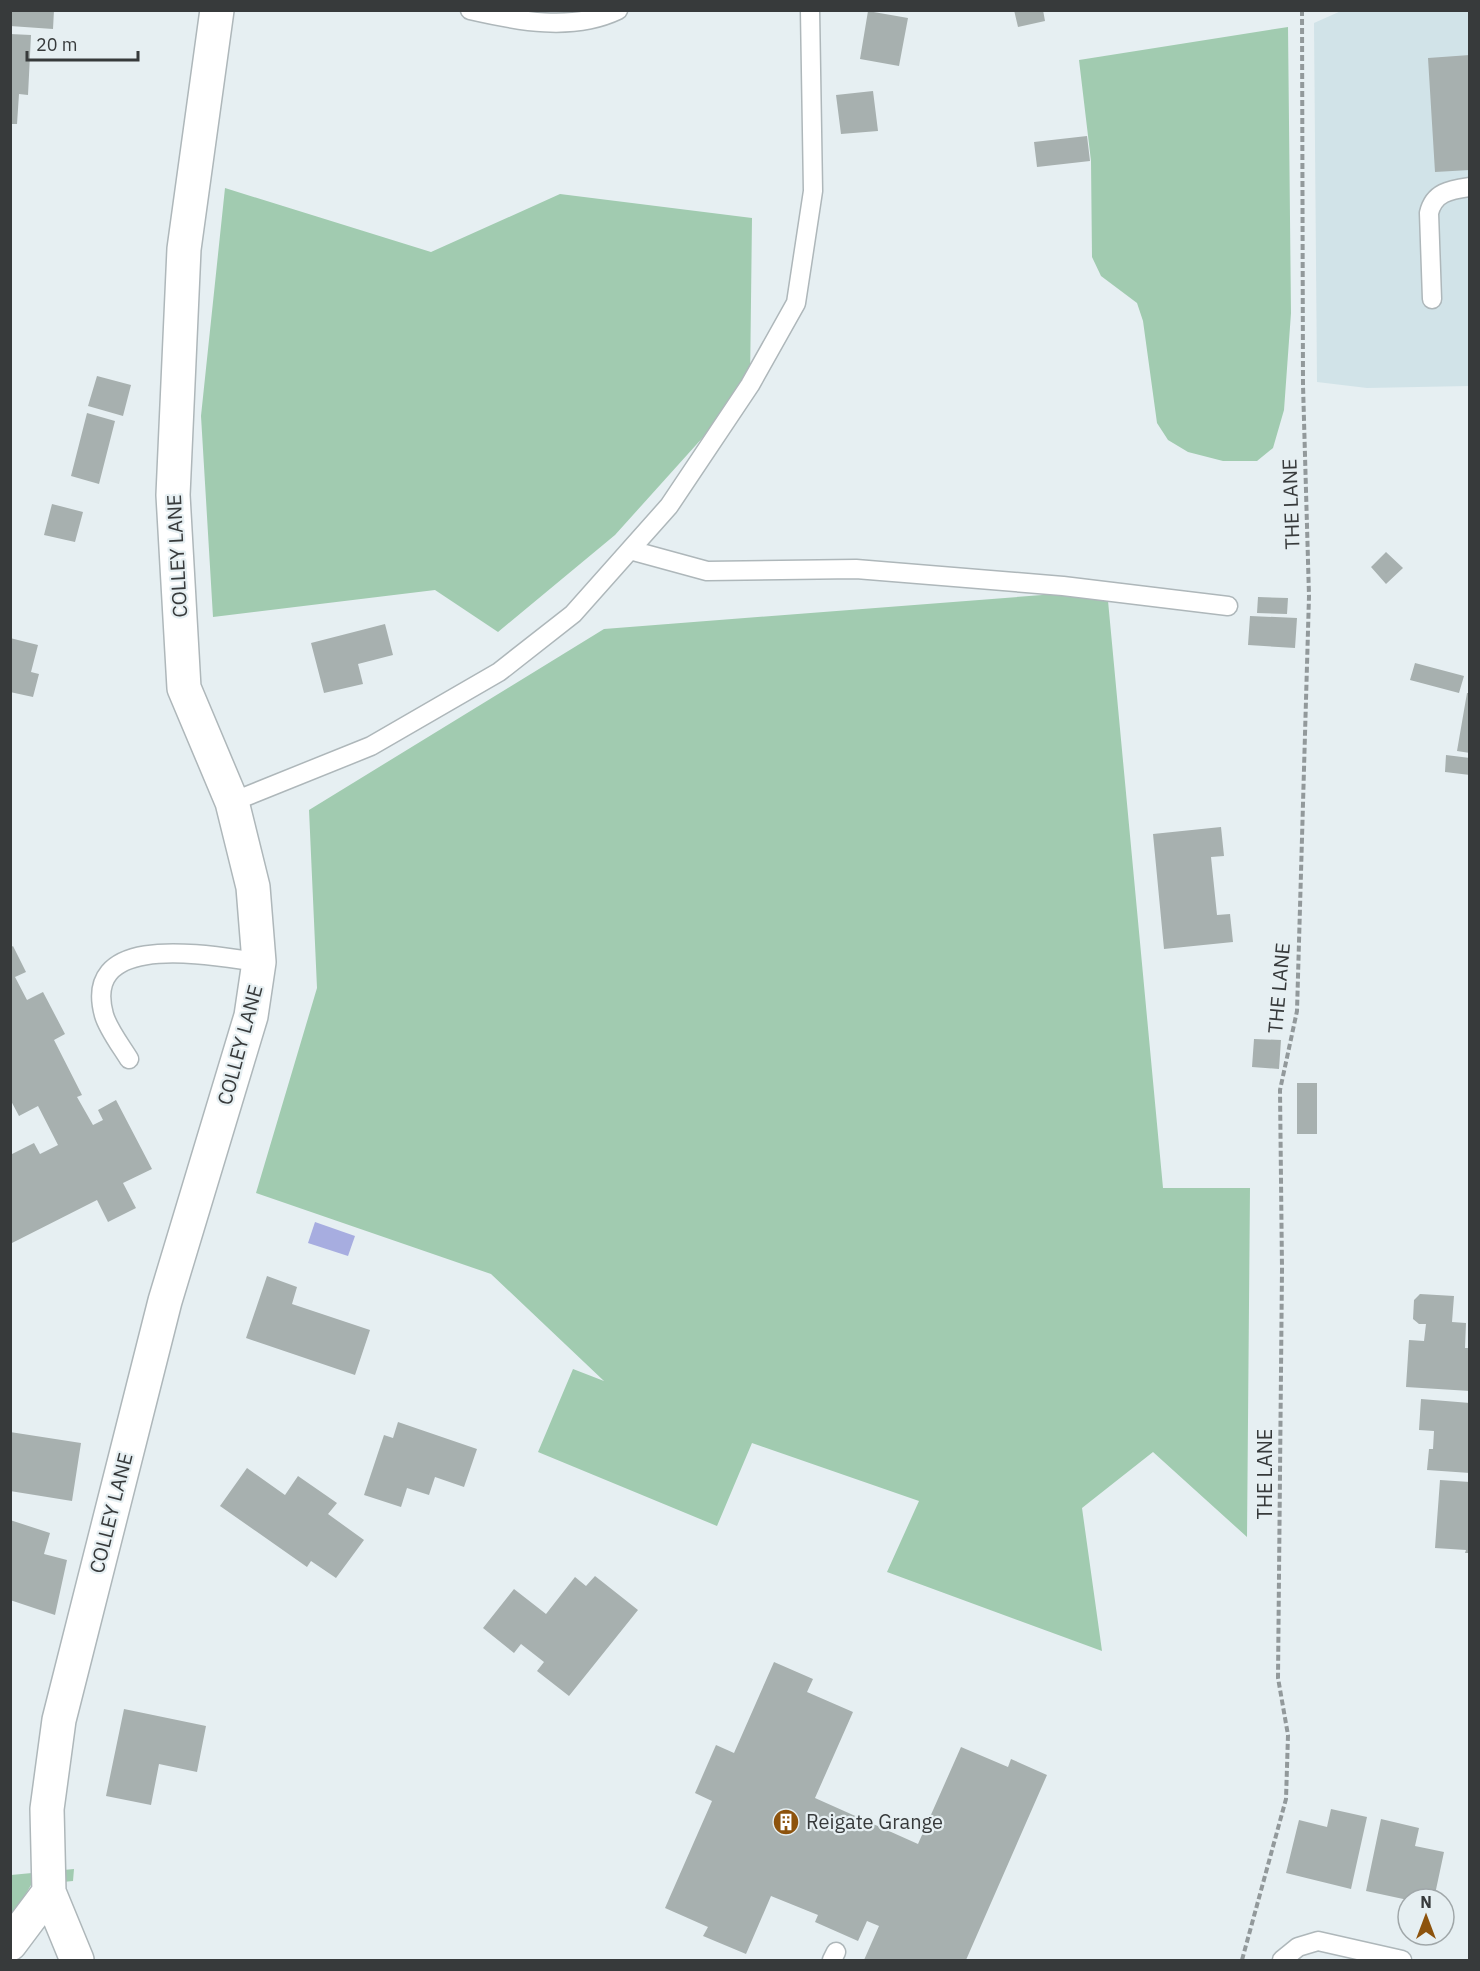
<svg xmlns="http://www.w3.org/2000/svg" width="1480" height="1971" viewBox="0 0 1480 1971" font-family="'IBM Plex Sans',sans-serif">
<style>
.built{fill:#d1e3e8}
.green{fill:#a1cbb0}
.water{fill:#a7ade0}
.building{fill:#a7b0af}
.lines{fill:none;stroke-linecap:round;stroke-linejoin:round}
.lane-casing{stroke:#aeb7ba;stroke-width:21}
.street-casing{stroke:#aeb7ba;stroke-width:36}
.path{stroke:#92999b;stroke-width:4;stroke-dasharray:6 3;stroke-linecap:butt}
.lane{stroke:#fff;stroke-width:18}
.street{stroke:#fff;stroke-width:33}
.labels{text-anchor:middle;stroke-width:4.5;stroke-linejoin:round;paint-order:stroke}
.street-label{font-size:20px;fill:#373a3b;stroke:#e6eff2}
.poi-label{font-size:20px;fill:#373a3b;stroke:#e6eff2;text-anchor:start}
</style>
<rect width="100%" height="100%" fill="#e6eff2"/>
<path class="built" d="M1341,11H1469V386L1367,388L1317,382L1314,23Z"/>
<path class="green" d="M1288,27L1291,313L1284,410L1273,448L1257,461H1223L1188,452L1168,440L1157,423L1143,321L1137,303L1101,276L1092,257L1091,161L1079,60Z
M225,188L431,252L560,194L752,218L750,385L615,535L498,632L435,590L213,617L201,416Z
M1107,590L1163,1188H1250L1247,1537L1153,1452L1082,1508L1102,1651L887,1572L919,1501L752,1443L717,1526L538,1452L573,1369L604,1381L491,1274L256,1193L317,988L309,810L604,629Z
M74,1869L73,1881L31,1885L11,1920V1875Z"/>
<path class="water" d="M315,1222L355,1236L348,1256L308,1243Z"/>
<path class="building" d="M10,10H54L53,29L10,26Z
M1014,10H1043L1045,21L1018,27Z
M868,11L908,18L899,66L860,59Z
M10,34L31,35L28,95L19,94L17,124H10Z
M1470,55V170L1435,172L1428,58Z
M873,91L878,131L841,134L836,95Z
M1087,136L1090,161L1037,167L1034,142Z
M97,376L131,385L123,416L88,406Z
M87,413L115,421L99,484L71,476Z
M52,504L83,512L75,542L44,535Z
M1386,552L1403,568L1386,584L1371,567Z
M1258,597L1288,598L1287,614L1257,613Z
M1250,616L1297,618L1295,648L1248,645Z
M385,624L393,655L358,664L363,684L324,693L311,643Z
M10,638L38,645L31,672L39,674L33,697L10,692Z
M1415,663L1464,676L1459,693L1410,680Z
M1467,693H1470V753L1457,751Z
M1446,755L1470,758V775L1445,772Z
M1221,827L1224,856L1211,857L1217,915L1230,914L1233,942L1164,949L1153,834Z
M13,946L26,972L15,977L27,1000L43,992L65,1034L54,1040L82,1095L77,1097L93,1125L103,1120L98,1110L116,1100L152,1169L123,1183L136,1208L108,1222L97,1200L10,1244V1155L34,1143L40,1154L58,1145L38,1106L19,1116L10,1099V948Z
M1254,1039L1281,1040L1279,1069L1252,1067Z
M1297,1083H1317V1134H1297Z
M267,1276L297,1287L292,1304L370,1330L355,1375L246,1338Z
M1420,1294L1454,1296L1452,1322L1466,1323L1465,1348H1470V1391L1406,1387L1409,1340L1424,1341L1426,1324H1419L1413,1319L1414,1300Z
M1421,1399L1470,1403V1473L1427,1470L1429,1449H1433L1434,1431L1419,1430Z
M398,1422L477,1449L464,1487L435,1477L429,1495L407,1488L401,1507L364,1495L384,1435L393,1438Z
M10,1432L81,1443L72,1501L10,1491Z
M247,1468L285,1495L298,1476L337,1503L328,1514L364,1540L336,1578L311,1561L307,1567L220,1506Z
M1440,1480L1470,1482V1553H1465L1466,1550L1435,1548Z
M10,1520L50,1533L44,1554L67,1560L55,1615L10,1600Z
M595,1576L638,1610L569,1696L537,1671L544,1662L521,1644L514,1653L483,1628L514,1589L546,1614L575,1577L586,1586Z
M774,1662L813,1679L807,1692L853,1712L815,1798L918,1844L961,1747L1008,1767L1011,1759L1047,1775L966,1960H864L879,1926L867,1921L858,1941L815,1922L818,1915L771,1896L746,1954L703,1936L708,1927L665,1908L712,1801L695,1793L716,1745L734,1753Z
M124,1709L206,1726L197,1772L159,1764L151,1805L106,1796Z
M1331,1809L1367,1817L1351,1889L1286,1873L1299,1820L1327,1827Z
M1381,1819L1419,1828L1415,1846L1444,1852L1434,1899L1408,1900L1366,1891Z"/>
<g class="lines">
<defs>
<path id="lane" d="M470,10C518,21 572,32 618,10
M1432,299L1429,213C1434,192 1450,190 1470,187
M630,550L707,571L856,569L1063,586L1228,606
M232,802L371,746L499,672L573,614L669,506L750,385L796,303L813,191L810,10
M129,1059C121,1046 108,1029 104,1015C80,928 216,957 259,962
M832,1960L836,1952
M1282,1960L1298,1947L1318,1941L1402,1960"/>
<path id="street" d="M10,1944L49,1892
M77,1960L49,1892L47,1809L59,1720L165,1301L251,1016L259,962L253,887L232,802L184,688L173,495L184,249L217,10"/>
</defs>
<use href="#lane" class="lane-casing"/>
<use href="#street" class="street-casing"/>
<path class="path" d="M1242,1960L1286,1799L1288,1735L1278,1678L1282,1269L1280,1090L1297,1011L1309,596L1303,385L1302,10"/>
<use href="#lane" class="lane"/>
<use href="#street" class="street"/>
</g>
<defs>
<symbol id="building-disc" viewBox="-11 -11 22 22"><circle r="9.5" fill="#8d530d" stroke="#e6eff2"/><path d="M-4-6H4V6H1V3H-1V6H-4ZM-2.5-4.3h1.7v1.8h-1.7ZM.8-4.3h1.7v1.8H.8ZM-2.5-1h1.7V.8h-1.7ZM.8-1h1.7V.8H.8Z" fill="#fff"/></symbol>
</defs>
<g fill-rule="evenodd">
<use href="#building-disc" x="771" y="1807" width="30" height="30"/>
</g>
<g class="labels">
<g class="street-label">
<text transform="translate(1291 504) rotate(-92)" y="7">THE LANE</text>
<text transform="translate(177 556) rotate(-93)" y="7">COLLEY LANE</text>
<text transform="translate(1279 988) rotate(-85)" y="7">THE LANE</text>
<text transform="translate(240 1045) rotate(-75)" y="7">COLLEY LANE</text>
<text transform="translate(1265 1474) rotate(-90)" y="7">THE LANE</text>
<text transform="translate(111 1513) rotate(-76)" y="7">COLLEY LANE</text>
</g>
<g class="poi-label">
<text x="806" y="1829">Reigate Grange</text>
</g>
</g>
<rect width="1480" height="1971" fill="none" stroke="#373a3b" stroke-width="24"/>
<g transform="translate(1426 1917)"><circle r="28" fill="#e6eff2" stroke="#a0a7a9" stroke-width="1.5"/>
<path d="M0-4.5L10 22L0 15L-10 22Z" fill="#8d530d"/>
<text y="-9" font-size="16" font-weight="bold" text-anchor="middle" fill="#373a3b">N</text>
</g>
<path d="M27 51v9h111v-9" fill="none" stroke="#373a3b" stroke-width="3"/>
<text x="36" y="51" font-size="18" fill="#373a3b" stroke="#e6eff2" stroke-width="4.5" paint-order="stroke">20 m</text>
</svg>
